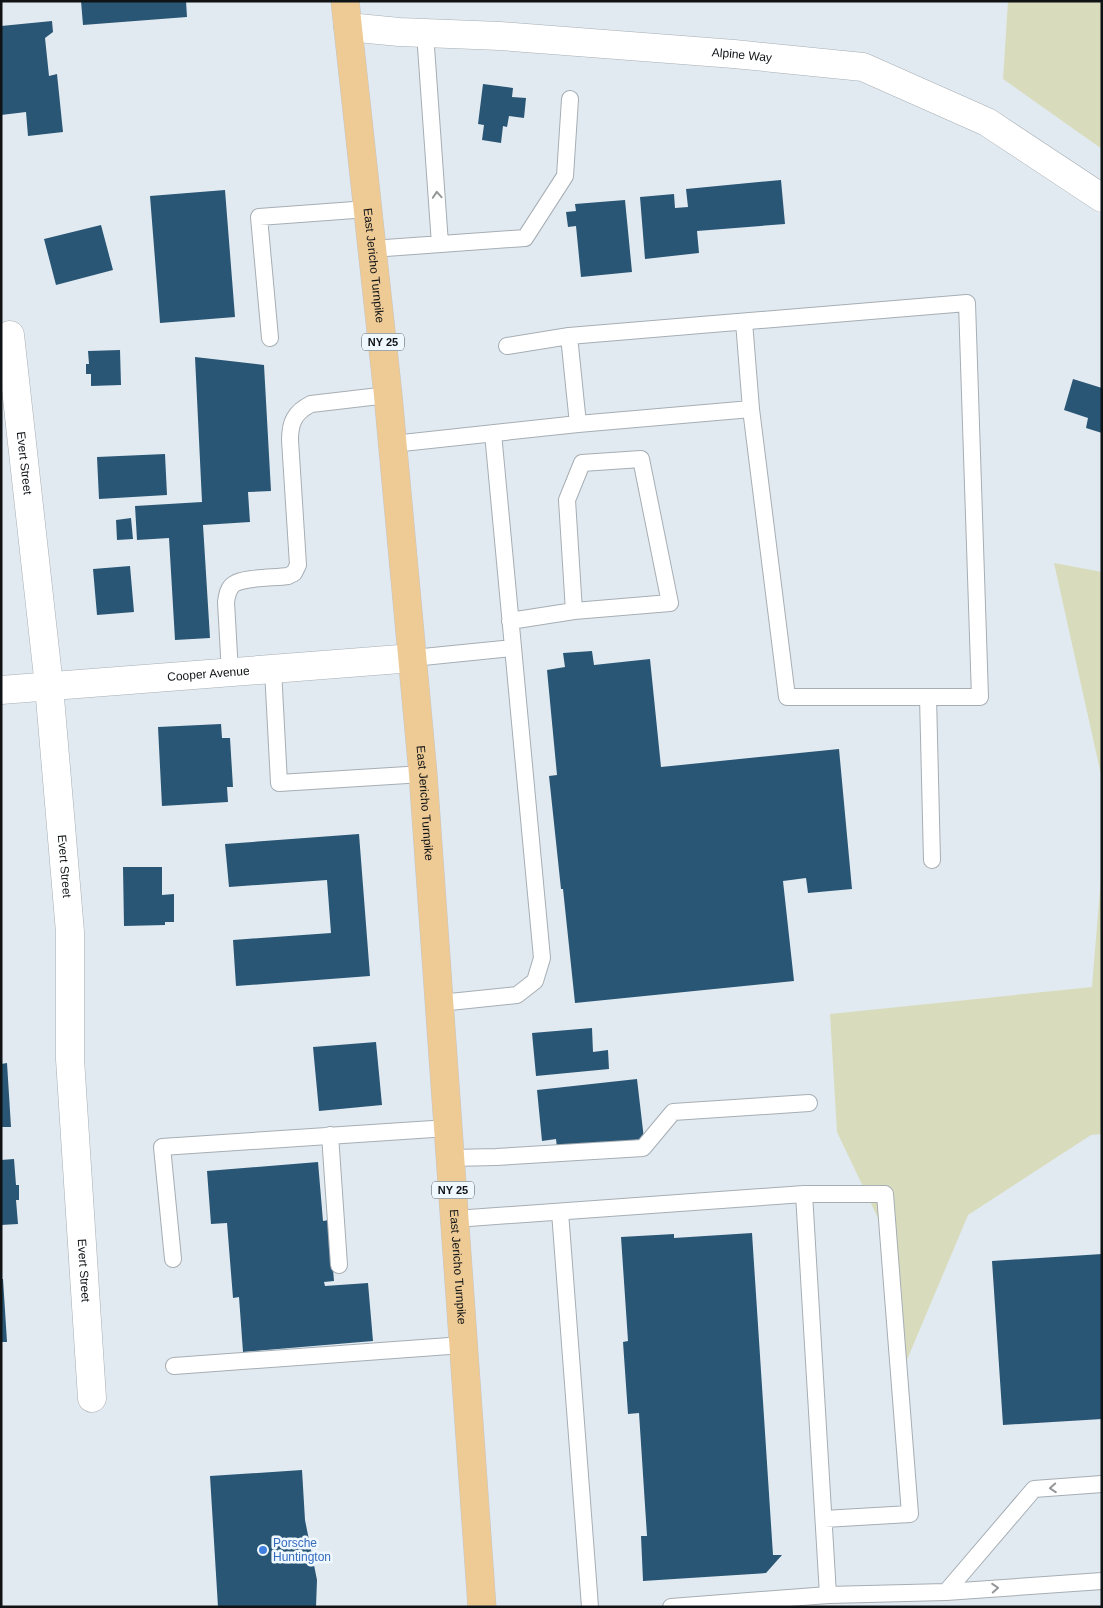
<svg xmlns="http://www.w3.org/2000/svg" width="1103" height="1608" viewBox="0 0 1103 1608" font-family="Helvetica,sans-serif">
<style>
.green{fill:#d8dcbc}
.building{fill:#2a5675}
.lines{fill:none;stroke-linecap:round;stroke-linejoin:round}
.lane-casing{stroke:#a6aeb4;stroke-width:18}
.street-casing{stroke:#a6aeb4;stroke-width:29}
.primary-casing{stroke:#c6c6c7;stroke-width:29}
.lane{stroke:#fff;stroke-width:16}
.street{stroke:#fff;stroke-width:28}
.primary{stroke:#eeca95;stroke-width:28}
.oneway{stroke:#939596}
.shop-dot{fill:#3f7fe0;stroke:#eff8ff;stroke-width:2}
.labels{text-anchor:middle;stroke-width:5;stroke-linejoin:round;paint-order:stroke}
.shield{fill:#eff8ff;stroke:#53585b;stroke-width:1}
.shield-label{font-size:11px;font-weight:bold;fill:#101315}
.street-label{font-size:12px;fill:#101315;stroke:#eff8ff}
.shop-label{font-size:12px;fill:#366cbe;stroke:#eff8ff;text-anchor:start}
</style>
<rect width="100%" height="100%" fill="#e2eaf1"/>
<path class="green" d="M1008,1H1102V149L1003,79Z
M1054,563L1102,572V779Z
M1102,865V1134L1091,1135L968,1215L904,1367L886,1235L837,1132L830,1014L1092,987Z"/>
<path class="building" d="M81,1H186L187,17L83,25Z
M52,21L53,32L45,38L49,76L57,74L63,132L28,136L26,112L1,115V26Z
M483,84L513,88L512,97L526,98L524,118L509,116L507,127L503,126L501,143L482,140L484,125L478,124Z
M781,180L785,224L697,231L699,253L645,259L640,197L674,194L675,208L688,207L686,189Z
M225,190L235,317L160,323L150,196Z
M625,200L632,272L581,277L576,226L568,227L566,212L576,211L575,204Z
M101,225L113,270L56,285L44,239Z
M120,350L121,385L91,386V374H86V364H89L88,351Z
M195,357L264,365L271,491L248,492L250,522L203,525L210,638L175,640L169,538L137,540L135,506L202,502Z
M1073,379L1102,388V433L1086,428L1088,418L1064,410Z
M165,454L167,495L99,499L97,457Z
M131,518L133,539L117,540L116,520Z
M130,566L134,612L97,615L93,569Z
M592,651L594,665L650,659L661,767L839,749L852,889L808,893L806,878L783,881L794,981L575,1003L563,889H561L549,776L557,775L547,670L565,667L563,653Z
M221,724L222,738H230L233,787H227L228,802L162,806L158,727Z
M359,834L370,976L236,986L233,940L331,933L327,880L229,887L225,844Z
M123,867H162V895L174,894V922H165V925L124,926Z
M592,1028L593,1052L608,1050L609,1069L536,1076L532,1033Z
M376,1042L382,1105L319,1111L313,1047Z
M7,1063L11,1127H1V1064Z
M637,1079L644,1139L557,1148L556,1139L542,1141L537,1090Z
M14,1159L16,1185H19V1200H16L18,1224L1,1225V1160Z
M318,1162L323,1221L329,1220L334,1281L324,1282L325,1286L368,1283L373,1341L243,1352L239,1297L233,1298L227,1223L211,1224L207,1171Z
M752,1233L773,1555H782L766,1573L643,1581L641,1536H647L639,1413L628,1414L623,1342L628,1341L621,1237L674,1234V1238Z
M1102,1254V1419L1003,1425L992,1261Z
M1,1279H3L7,1342H1Z
M302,1470L305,1520L317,1580L316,1607H218L210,1476Z"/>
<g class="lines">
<defs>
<path id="lane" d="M425,33L440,244
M372,249L525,238L565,176L570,99
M744,322L751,409
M270,338L259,217L368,209
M507,346L569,336
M393,444L578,424L569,336L967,303L980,697H787L751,409L578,424
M510,621L574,611L567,500L582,463L641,459L670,603L574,611
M413,658L512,648
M273,670L279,783L423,774
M230,673L226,602C227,595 228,588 234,584C244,577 275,578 288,576L294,573L298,565L290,440C290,422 295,412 311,404L388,395
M928,697L932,860
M440,1003L517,995L535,981L542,958L493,433
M330,1135L339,1265
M451,1158L496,1157L643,1148L673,1112L809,1103
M804,1194H885L910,1514L824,1519
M560,1212L590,1607
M455,1219L804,1194L828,1595L671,1607
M173,1259L162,1147L448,1128
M174,1366L463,1345
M946,1592L1034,1489L1102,1484
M828,1595L946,1592L1102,1581"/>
<g id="street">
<path id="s1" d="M348,27L399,32L500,36L734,54L863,67L987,122L1102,198"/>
<path id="s2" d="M10,335L49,686L70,932V1059L92,1398"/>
<path id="s3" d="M1,690L413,658"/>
</g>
<g id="primary">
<path id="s4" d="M345,1L388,395L423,774L482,1607"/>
</g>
</defs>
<use href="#lane" class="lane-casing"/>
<use href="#street" class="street-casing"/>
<use href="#primary" class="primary-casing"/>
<use href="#lane" class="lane"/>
<use href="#street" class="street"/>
<use href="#primary" class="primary"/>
</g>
<defs><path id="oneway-chevron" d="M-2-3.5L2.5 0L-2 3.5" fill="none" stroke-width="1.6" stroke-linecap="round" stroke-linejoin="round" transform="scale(1.25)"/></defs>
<g class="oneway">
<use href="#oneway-chevron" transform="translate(437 195) rotate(-94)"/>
<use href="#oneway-chevron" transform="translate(1053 1488) rotate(176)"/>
<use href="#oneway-chevron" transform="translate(995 1588) rotate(-4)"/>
</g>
<circle class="shop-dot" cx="263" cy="1550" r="5"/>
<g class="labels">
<g class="shield">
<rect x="362" y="333.5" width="42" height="17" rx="4"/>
<rect x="432" y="1181.5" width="42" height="17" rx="4"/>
</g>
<g class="shield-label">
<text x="383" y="346">NY 25</text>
<text x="453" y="1194">NY 25</text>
</g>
<g class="street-label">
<text dy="4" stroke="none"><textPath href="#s1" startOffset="395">Alpine Way</textPath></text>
<text dy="4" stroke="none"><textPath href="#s4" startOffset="266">East Jericho Turnpike</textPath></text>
<text dy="4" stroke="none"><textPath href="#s2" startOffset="129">Evert Street</textPath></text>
<text dy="4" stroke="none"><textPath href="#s3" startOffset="208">Cooper Avenue</textPath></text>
<text dy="4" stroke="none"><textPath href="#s4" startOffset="806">East Jericho Turnpike</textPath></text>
<text dy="4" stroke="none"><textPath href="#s2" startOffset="534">Evert Street</textPath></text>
<text dy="4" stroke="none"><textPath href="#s4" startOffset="1271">East Jericho Turnpike</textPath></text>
<text dy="4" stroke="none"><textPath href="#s2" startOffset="939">Evert Street</textPath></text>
</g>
<g class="shop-label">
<text x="273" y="1547">Porsche<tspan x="273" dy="14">Huntington</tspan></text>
</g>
</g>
<rect width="1103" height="1608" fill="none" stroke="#101315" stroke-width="5"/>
</svg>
